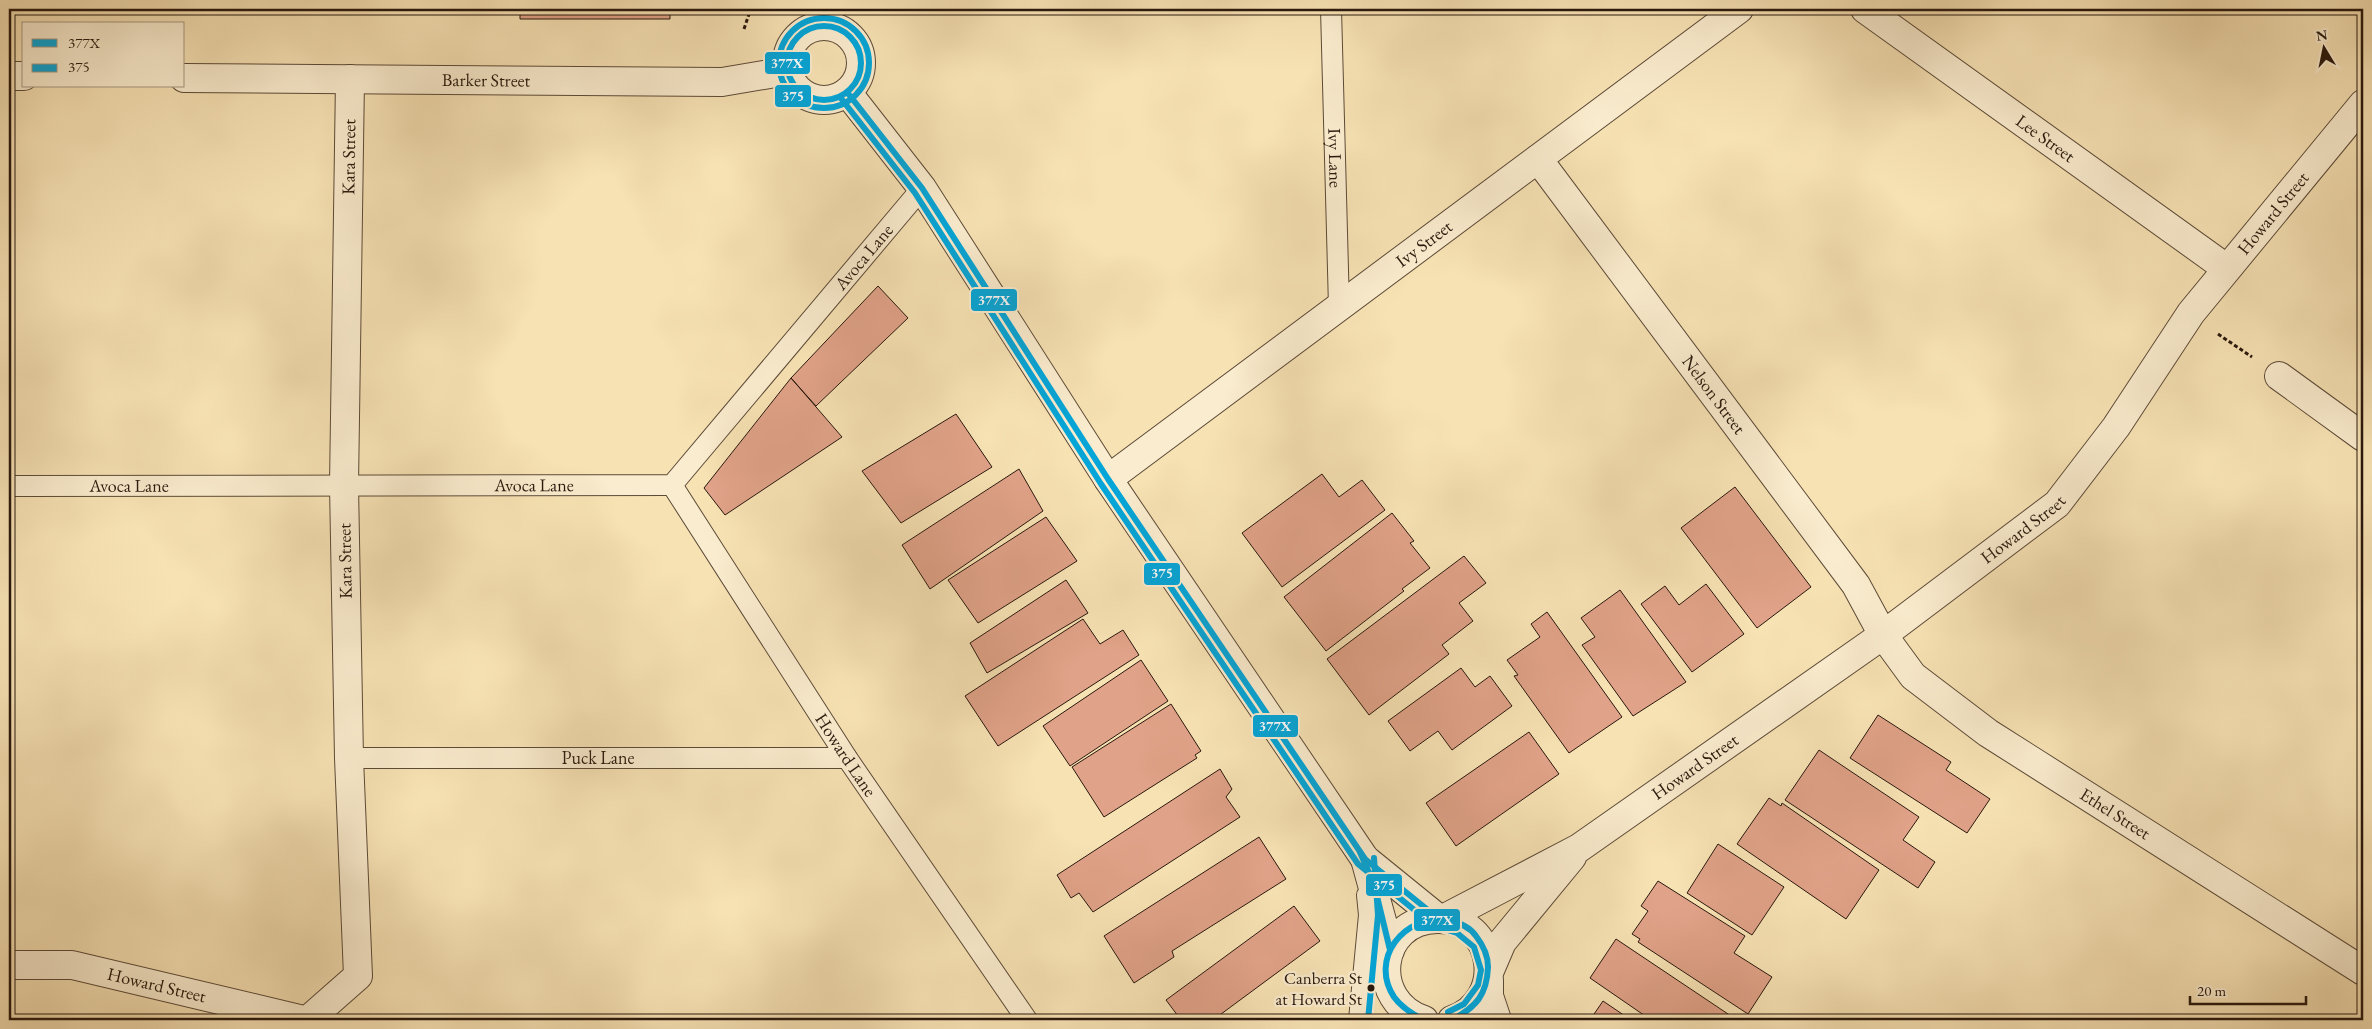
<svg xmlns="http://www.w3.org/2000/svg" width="2372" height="1029" viewBox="0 0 2372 1029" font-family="'EB Garamond',serif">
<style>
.building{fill:#e0a288;stroke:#29180d}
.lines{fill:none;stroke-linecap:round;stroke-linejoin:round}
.service-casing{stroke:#5c4a37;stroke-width:22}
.minor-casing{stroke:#5c4a37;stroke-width:30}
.tertiary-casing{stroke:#5c4a37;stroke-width:30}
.path{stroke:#29180d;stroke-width:3;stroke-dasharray:4 2.5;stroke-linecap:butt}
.service{stroke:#faecce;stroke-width:20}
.minor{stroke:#faecce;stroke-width:28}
.tertiary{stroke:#faecce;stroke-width:28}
.bus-1-casing{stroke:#faecce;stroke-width:10}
.bus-2-casing{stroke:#faecce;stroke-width:10}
.bus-1{stroke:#04a5d8;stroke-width:6}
.bus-2{stroke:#04a5d8;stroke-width:6}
.bus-dot{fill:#29180d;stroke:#faecce;stroke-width:2}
.labels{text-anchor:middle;stroke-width:4.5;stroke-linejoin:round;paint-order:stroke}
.bus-label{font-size:17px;fill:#29180d;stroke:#faecce;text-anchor:end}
.street-label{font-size:18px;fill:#29180d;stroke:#faecce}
.line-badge{stroke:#faecce;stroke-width:2}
.badge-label{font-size:14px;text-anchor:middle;font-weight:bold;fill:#fff}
</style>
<rect width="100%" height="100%" fill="#f7e2b4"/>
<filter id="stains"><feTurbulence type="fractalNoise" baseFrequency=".004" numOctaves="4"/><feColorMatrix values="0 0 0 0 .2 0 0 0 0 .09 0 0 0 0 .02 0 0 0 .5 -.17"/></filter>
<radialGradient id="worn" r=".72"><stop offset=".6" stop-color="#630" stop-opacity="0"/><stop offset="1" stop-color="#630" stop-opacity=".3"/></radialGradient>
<path class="building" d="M520,9H670V19H520Z
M878,286L908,318L816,406L791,378Z
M791,378L842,437L725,515L704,488Z
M956,414L992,467L901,523L862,471Z
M1019,469L1043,511L930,589L902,545Z
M1322,474L1339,497L1362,480L1385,510L1282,587L1242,533Z
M1735,487L1811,587L1757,628L1681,528Z
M1392,513L1414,541L1410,543L1430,568L1402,589L1404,591L1326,651L1284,597Z
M1046,517L1077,561L978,623L948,580Z
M1464,556L1486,583L1459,603L1473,621L1442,645L1449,654L1369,715L1327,659Z
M1066,580L1088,613L987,673L970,643Z
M1706,584L1744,634L1692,672L1641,604L1665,586L1679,605Z
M1620,590L1686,682L1633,716L1582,645L1595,637L1581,618Z
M1547,612L1622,717L1569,753L1514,676L1518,675L1507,660L1540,637L1531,624Z
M1083,619L1100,644L1123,630L1139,655L998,746L965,696Z
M1141,660L1168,701L1070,766L1043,726Z
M1461,668L1475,687L1490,676L1512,706L1452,750L1438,731L1410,751L1388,721Z
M1171,704L1201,751L1195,755L1197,758L1104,817L1072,767Z
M1878,715L1951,762L1946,770L1990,799L1967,833L1850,758Z
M1529,732L1559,774L1456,846L1426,803Z
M1819,750L1919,817L1903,840L1935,862L1918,888L1785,800Z
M1220,769L1232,789L1226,797L1240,817L1093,912L1079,893L1071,898L1057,875Z
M1769,798L1781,806L1782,803L1879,870L1846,919L1737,844Z
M1259,837L1286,879L1172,951L1174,957L1134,983L1104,936Z
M1718,844L1784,887L1752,935L1687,893Z
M1658,881L1745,936L1734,953L1772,977L1748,1014L1638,942L1640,939L1632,934L1648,911L1641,906Z
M1294,906L1320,941L1213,1020H1181L1166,1000Z
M1616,939L1737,1020H1651L1590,978Z
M1603,1001L1631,1020H1590Z"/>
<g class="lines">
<defs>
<g id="service">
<path id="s1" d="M1331,9L1339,307"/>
<path id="s2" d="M672,485L847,758L1027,1020"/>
<path id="s3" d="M9,486L672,485L922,188"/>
<path id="s4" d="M349,758H847"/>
<path d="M1359,1020L1369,915L1367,895"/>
</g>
<g id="minor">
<path id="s5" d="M1865,9L2226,268"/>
<path id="s6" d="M1538,159L1856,585L1883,635L1913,676L1988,733L2363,971"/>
<path d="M2279,376L2363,437"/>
<path id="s7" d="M1108,479L1739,9"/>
<path id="s8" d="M9,965H72L304,1020"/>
<path d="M1489,980V996L1497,1020"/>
<path id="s9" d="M308,1020L358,976L349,758L344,485L350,79"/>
</g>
<g id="tertiary">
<circle cx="824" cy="63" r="37"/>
<path d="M9,76H24"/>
<path id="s10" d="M184,78L722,82L787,71"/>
<path d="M847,92L922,188L1108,479L1365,859L1439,919"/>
<path d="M1365,859L1390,950"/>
<path id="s11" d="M1443,919L1579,848L1883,635L2057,504L2116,427L2191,313L2363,104"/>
<path d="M1490,970L1502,942L1572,857"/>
<path d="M1424,1020C1367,1001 1377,920 1437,919C1497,917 1508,1001 1452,1020"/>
</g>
</defs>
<use href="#service" class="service-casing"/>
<use href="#minor" class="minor-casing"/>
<use href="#tertiary" class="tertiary-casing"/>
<path class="path" d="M744,29L749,14
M2218,334L2252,357"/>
<use href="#service" class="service"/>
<use href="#minor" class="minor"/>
<use href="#tertiary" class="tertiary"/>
<defs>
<path id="bus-1" d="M787 63a37 37 0 1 1 74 0a37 37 0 1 1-74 0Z
M847,92L922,188L1108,479L1365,859L1439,919
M1359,850L1374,884L1390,950
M1424,1020C1412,1014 1402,1008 1394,997C1369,959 1404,914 1447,920C1458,922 1469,926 1476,936C1483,945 1488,955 1488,967C1487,995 1476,1007 1452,1020"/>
<path id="bus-2" d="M779 63a45 45 0 1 1 90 0a45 45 0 1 1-90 0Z
M840,97L915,193L1101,484L1358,864L1434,926L1457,933L1474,947L1481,970L1478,985L1464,1004L1448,1012
M1368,1020L1378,915L1374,858"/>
</defs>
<use href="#bus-1" class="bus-1-casing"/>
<use href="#bus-2" class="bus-2-casing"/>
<use href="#bus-1" class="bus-1"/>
<use href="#bus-2" class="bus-2"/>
</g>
<circle class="bus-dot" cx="1371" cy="988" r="4.5"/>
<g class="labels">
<g class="bus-label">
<text x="1362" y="984">Canberra St<tspan x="1362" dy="21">at Howard St</tspan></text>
</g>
<g class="street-label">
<text dy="6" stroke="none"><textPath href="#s10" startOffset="302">Barker Street</textPath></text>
<text dy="6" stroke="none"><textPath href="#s5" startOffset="222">Lee Street</textPath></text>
<text dy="6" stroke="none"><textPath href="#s9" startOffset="886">Kara Street</textPath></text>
<text dy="6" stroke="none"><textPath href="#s1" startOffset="149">Ivy Lane</textPath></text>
<text dy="6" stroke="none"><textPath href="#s11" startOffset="1105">Howard Street</textPath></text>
<text dy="6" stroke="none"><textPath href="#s7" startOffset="394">Ivy Street</textPath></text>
<text dy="6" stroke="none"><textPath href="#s3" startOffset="961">Avoca Lane</textPath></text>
<text dy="6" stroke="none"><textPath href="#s6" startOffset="294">Nelson Street</textPath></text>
<text dy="6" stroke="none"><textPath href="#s3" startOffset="525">Avoca Lane</textPath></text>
<text dy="6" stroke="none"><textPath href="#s3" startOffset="120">Avoca Lane</textPath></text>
<text dy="6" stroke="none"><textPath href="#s11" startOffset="700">Howard Street</textPath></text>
<text transform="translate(345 561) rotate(-91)" y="6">Kara Street</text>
<text dy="6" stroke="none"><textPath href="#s2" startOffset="321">Howard Lane</textPath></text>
<text dy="6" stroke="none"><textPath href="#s4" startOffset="249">Puck Lane</textPath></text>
<text dy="6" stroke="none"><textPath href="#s11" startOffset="295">Howard Street</textPath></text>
<text dy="6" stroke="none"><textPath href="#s6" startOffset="884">Ethel Street</textPath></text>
<text dy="6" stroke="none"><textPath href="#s8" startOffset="150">Howard Street</textPath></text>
</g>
</g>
<g class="line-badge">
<rect x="764" y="51" width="47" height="24" rx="5" fill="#04a5d8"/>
<rect x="774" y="84" width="38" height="24" rx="5" fill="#04a5d8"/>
<rect x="970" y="288" width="48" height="24" rx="5" fill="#04a5d8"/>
<rect x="1143" y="562" width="38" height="24" rx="5" fill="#04a5d8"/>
<rect x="1252" y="714" width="47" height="24" rx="5" fill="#04a5d8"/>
<rect x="1365" y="873" width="38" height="24" rx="5" fill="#04a5d8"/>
<rect x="1413" y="908" width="48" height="24" rx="5" fill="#04a5d8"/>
</g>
<g class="badge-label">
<text x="787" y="68">377X</text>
<text x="793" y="101">375</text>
<text x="994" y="305">377X</text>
<text x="1162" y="578">375</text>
<text x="1275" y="731">377X</text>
<text x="1384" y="890">375</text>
<text x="1437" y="925">377X</text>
</g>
<rect width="2372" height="1029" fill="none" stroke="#f7e2b4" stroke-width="30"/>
<rect x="10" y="10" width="2352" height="1009" fill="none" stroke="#29180d" stroke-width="2.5"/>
<rect x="15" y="15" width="2342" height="999" fill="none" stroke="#29180d"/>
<rect x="22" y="22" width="162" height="65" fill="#faecce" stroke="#a69781"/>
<rect x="32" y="39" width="25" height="8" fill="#04a5d8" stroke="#a69781"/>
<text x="68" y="48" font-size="15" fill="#29180d">377X</text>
<rect x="32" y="64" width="25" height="8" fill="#04a5d8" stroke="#a69781"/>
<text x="68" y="72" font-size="15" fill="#29180d">375</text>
<g transform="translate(2324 48) rotate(350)" stroke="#faecce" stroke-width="4" paint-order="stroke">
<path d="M0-4L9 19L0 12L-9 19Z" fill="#29180d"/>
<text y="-8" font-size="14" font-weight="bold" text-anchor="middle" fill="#29180d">N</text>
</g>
<path d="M2190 996v8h116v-8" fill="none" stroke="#29180d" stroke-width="2.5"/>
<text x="2197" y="996" font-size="15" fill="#29180d" stroke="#faecce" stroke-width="4" paint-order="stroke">20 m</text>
<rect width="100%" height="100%" filter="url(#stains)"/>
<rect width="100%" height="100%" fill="url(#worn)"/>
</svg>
